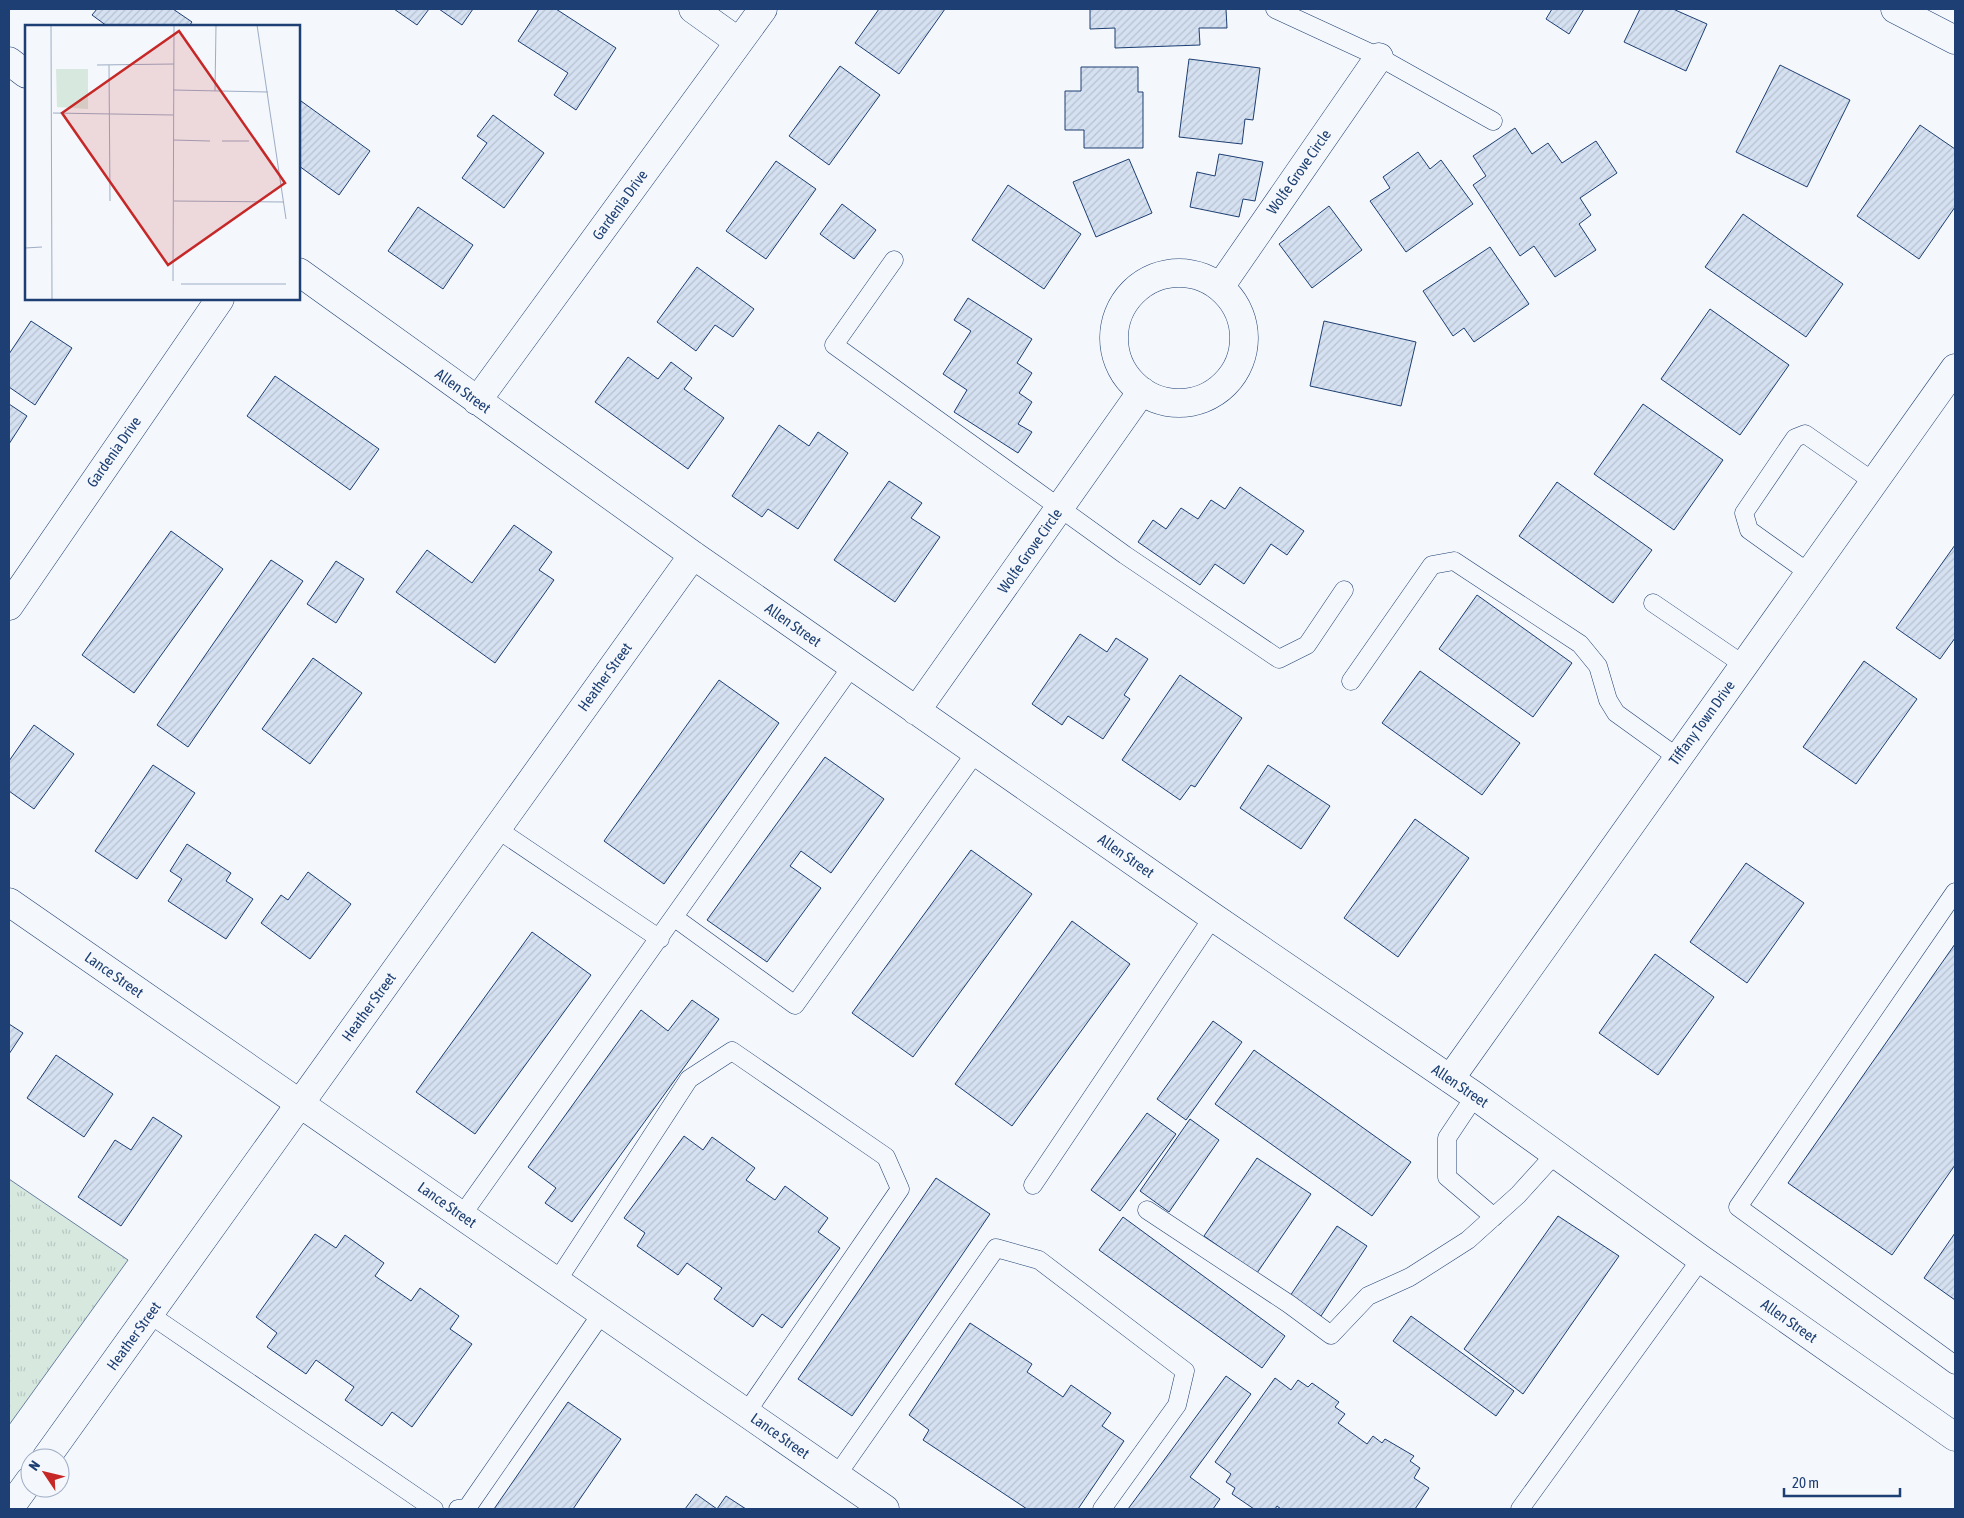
<svg xmlns="http://www.w3.org/2000/svg" width="1964" height="1518" viewBox="0 0 1964 1518" font-family="'Asap Condensed',sans-serif">
<style>
.grass{fill:url(#grass-tufts);stroke:#687fa3}
.building{fill:url(#building-hatch);stroke:#1d3f73}
.lines{fill:none;stroke-linecap:round;stroke-linejoin:round}
.service-casing{stroke:#1d3f73;stroke-width:19}
.minor-casing{stroke:#1d3f73;stroke-width:29}
.service{stroke:#f4f7fb;stroke-width:18}
.minor{stroke:#f4f7fb;stroke-width:28}
.labels{text-anchor:middle;stroke-width:4;stroke-linejoin:round;paint-order:stroke}
.street-label{font-size:15px;fill:#1d3f73;stroke:#f4f7fb}
.inset-road{fill:none;stroke:#9eadc5;stroke-width:1}
.view{fill:#c62828;fill-opacity:0.15;stroke:#c62828;stroke-width:2.5}
.inset-edge{fill:none;stroke:#1d3f73;stroke-width:2.5}
</style>
<defs>
<pattern id="grass-tufts" width="24" height="20" patternUnits="userSpaceOnUse" patternTransform="scale(1.25)"><rect width="24" height="20" fill="#d7e8df"/><path d="M3 7l-1-3M5 7V3M7 7l1-3M15 17l-1-3M17 17v-4M19 17l1-3" fill="none" stroke="#b8c8c3"/></pattern>
<pattern id="building-hatch" width="6" height="6" patternUnits="userSpaceOnUse" patternTransform="scale(1.25)"><rect width="6" height="6" fill="#d5e0f0"/><path d="M-1 1l2-2M0 6l6-6M5 7l2-2" fill="none" stroke="#b6c1d1"/></pattern>
</defs>
<rect width="100%" height="100%" fill="#f4f7fb"/>
<path class="grass" d="M9,1179L128,1260L9,1425Z"/>
<path class="building" d="M97,9H173L192,22L189,26H107L92,15Z
M394,9H429L417,25Z
M439,9H473L462,25Z
M539,9H556L616,48L576,110L554,95L568,73L518,41Z
M879,9H945L899,74L855,43Z
M1090,9H1226L1227,28H1199L1200,45L1115,48V28L1090,29Z
M1552,9H1584L1569,34L1546,19Z
M1640,9H1673L1707,24L1686,71L1624,42Z
M1189,59L1260,68L1253,120L1245,119L1242,144L1179,137Z
M1780,65L1850,100L1807,187L1736,152Z
M840,66L880,95L829,165L789,136Z
M1081,67H1138V92H1143V148H1084V130H1065V91H1081Z
M301,101L370,151L339,195L299,166V104Z
M493,115L544,153L504,208L462,178L487,143L477,136Z
M1920,125L1955,149V207L1919,259L1857,216Z
M1515,128L1532,154L1548,143L1562,163L1596,141L1617,173L1580,198L1591,215L1579,224L1596,250L1555,277L1534,246L1520,256L1473,185L1486,176L1473,156Z
M1418,152L1430,169L1441,160L1473,204L1406,252L1370,201L1390,188L1383,177Z
M1219,154L1263,162L1255,201L1243,199L1239,217L1190,207L1197,172L1215,176Z
M1129,159L1152,213L1096,237L1073,182Z
M776,161L816,189L766,259L726,231Z
M1008,185L1081,234L1044,289L972,240Z
M842,204L876,230L854,259L820,234Z
M1329,206L1362,250L1312,288L1279,244Z
M418,207L473,245L443,289L388,251Z
M1743,214L1843,284L1806,337L1705,267Z
M1490,247L1529,304L1474,342L1464,328L1453,336L1423,291Z
M697,267L754,309L733,337L715,325L696,351L657,322Z
M968,298L1032,339L1017,363L1032,373L1019,393L1032,402L1018,424L1032,432L1018,453L954,412L967,390L943,374L971,331L954,320Z
M1710,309L1789,365L1740,435L1661,379Z
M31,321L72,348L35,405L9,387V354Z
M1324,321L1416,342L1401,406L1310,386Z
M628,357L658,379L671,362L692,378L684,389L724,418L688,469L595,402Z
M275,376L379,449L350,490L247,416Z
M9,404L27,416L9,444Z
M1643,404L1723,460L1674,530L1594,474Z
M779,425L809,446L818,432L848,453L798,529L768,509L762,517L732,496Z
M889,481L922,503L911,518L940,537L895,602L834,560Z
M1557,482L1652,550L1613,603L1519,536Z
M1240,487L1304,531L1287,555L1271,544L1244,584L1215,564L1200,585L1138,542L1153,520L1166,529L1181,508L1198,519L1211,500L1225,509Z
M514,525L552,552L539,570L554,580L495,663L396,592L427,550L472,583Z
M171,531L223,569L134,693L82,655Z
M1955,545V638L1940,659L1896,628Z
M271,560L303,581L188,747L157,725Z
M336,561L364,579L336,623L307,604Z
M1477,595L1572,663L1533,717L1439,649Z
M1080,634L1107,652L1116,638L1148,659L1124,695L1130,699L1103,739L1068,716L1062,725L1032,704Z
M313,658L362,693L310,764L262,729Z
M1864,661L1917,699L1856,784L1803,747Z
M1420,671L1520,743L1482,795L1382,723Z
M1180,675L1242,718L1195,787L1191,785L1180,800L1122,760Z
M719,680L779,723L664,884L604,841Z
M34,725L74,754L34,809L9,791V761Z
M825,757L884,799L831,873L801,851L790,866L821,888L767,962L707,920Z
M153,765L195,793L137,879L95,851Z
M1268,765L1330,806L1301,849L1240,808Z
M1415,819L1469,858L1398,957L1344,918Z
M187,844L231,873L226,881L253,899L226,939L168,901L182,879L170,871Z
M971,850L1032,894L913,1057L852,1013Z
M1746,863L1804,903L1747,983L1690,942Z
M308,872L351,904L310,959L261,923L281,895L288,900Z
M1072,921L1130,964L1012,1126L955,1084Z
M532,932L591,975L475,1134L416,1092Z
M1955,944V1165L1892,1255L1788,1183Z
M1655,954L1714,997L1658,1075L1599,1033Z
M692,1000L719,1019L572,1222L545,1203L556,1188L528,1167L641,1010L668,1031Z
M1213,1021L1242,1042L1186,1120L1157,1099Z
M9,1024L23,1033L9,1054Z
M1254,1050L1411,1162L1372,1216L1215,1104Z
M56,1055L113,1094L84,1137L27,1098Z
M1147,1113L1176,1134L1120,1211L1091,1190Z
M153,1117L182,1136L121,1226L78,1197L115,1140L131,1150Z
M1190,1119L1219,1140L1169,1212L1140,1191Z
M684,1136L703,1150L712,1137L755,1168L746,1180L775,1200L785,1186L828,1218L818,1232L840,1248L782,1328L762,1314L753,1327L714,1299L722,1288L687,1263L678,1275L637,1246L645,1233L624,1218Z
M1257,1158L1311,1194L1257,1273L1204,1236Z
M936,1178L990,1214L852,1416L798,1379Z
M1558,1216L1619,1256L1523,1394L1464,1349Z
M1123,1217L1285,1336L1262,1368L1099,1250Z
M1337,1226L1367,1246L1321,1316L1290,1296Z
M1955,1233V1300L1924,1278Z
M315,1234L336,1248L345,1235L384,1263L375,1276L411,1301L420,1288L459,1316L450,1329L472,1344L412,1427L392,1412L382,1426L345,1400L354,1387L316,1360L306,1374L267,1347L277,1333L256,1317Z
M1411,1316L1514,1391L1496,1416L1393,1341Z
M970,1323L1032,1364L1027,1372L1063,1397L1071,1385L1111,1413L1102,1426L1124,1441L1078,1509H1027L923,1440L929,1430L909,1415Z
M1226,1376L1251,1394L1190,1477L1220,1499L1213,1509H1128Z
M1275,1378L1291,1390L1298,1380L1308,1387L1312,1383L1339,1402L1335,1407L1345,1414L1338,1423L1367,1444L1373,1436L1382,1443L1385,1439L1414,1456L1410,1461L1420,1468L1414,1478L1429,1488L1415,1509H1281L1277,1506L1275,1509H1254L1232,1494L1235,1488L1226,1482L1231,1474L1215,1462Z
M568,1402L621,1439L573,1509H494Z
M696,1494L717,1509L726,1496L746,1509H685Z"/>
<g class="lines">
<defs>
<path id="service" d="M1275,9L1379,57L1493,121
M894,260L834,345L1125,555L1279,659L1307,645L1344,590
M1809,573L1749,530L1744,513L1795,438L1805,434L1874,482
M1653,603L1744,665
M1351,681L1432,565L1454,561L1580,644L1598,666L1608,700L1616,713L1677,757
M497,829L660,939
M1955,892L1738,1207L1955,1365
M675,918L795,1005L976,752
M1475,1096L1447,1138V1177L1494,1217
M1033,1185L1213,917
M1147,1210L1289,1304L1331,1335L1368,1296L1410,1277L1468,1240L1518,1195L1556,1153
M462,1215L852,666
M557,1281L689,1079L732,1051L886,1157L900,1189L746,1413
M149,1314L434,1509
M837,1475L996,1248L1039,1260L1185,1371L1177,1405L1102,1509
M458,1509L467,1508L602,1313
M1520,1509L1701,1259"/>
<path id="minor" d="M693,9L739,42
M1895,9L1955,40
M9,61L26,74
M299,272L693,555L1213,917L1475,1096L1701,1259L1955,1437
M1114 338a65 65 0 1 1 130 0a65 65 0 1 1-130 0Z
M1220,287L1379,57
M477,401L763,9
M9,606L220,299
M916,711L1142,391
M9,902L885,1509
M1450,1079L1955,368
M46,1458L693,555
M9,1509L30,1480"/>
</defs>
<use href="#service" class="service-casing"/>
<use href="#minor" class="minor-casing"/>
<use href="#service" class="service"/>
<use href="#minor" class="minor"/>
</g>
<g class="labels">
<g class="street-label">
<text transform="translate(1299 172) rotate(-55)" y="5">Wolfe Grove Circle</text>
<text transform="translate(620 205) rotate(-54)" y="5">Gardenia Drive</text>
<text transform="translate(463 391) rotate(36)" y="5">Allen Street</text>
<text transform="translate(114 452) rotate(-55)" y="5">Gardenia Drive</text>
<text transform="translate(1030 551) rotate(-55)" y="5">Wolfe Grove Circle</text>
<text transform="translate(793 625) rotate(35)" y="5">Allen Street</text>
<text transform="translate(605 677) rotate(-54)" y="5">Heather Street</text>
<text transform="translate(1702 723) rotate(-54)" y="5">Tiffany Town Drive</text>
<text transform="translate(1126 856) rotate(35)" y="5">Allen Street</text>
<text transform="translate(114 975) rotate(35)" y="5">Lance Street</text>
<text transform="translate(369 1007) rotate(-54)" y="5">Heather Street</text>
<text transform="translate(1460 1086) rotate(34)" y="5">Allen Street</text>
<text transform="translate(447 1205) rotate(35)" y="5">Lance Street</text>
<text transform="translate(1789 1321) rotate(35)" y="5">Allen Street</text>
<text transform="translate(134 1336) rotate(-54)" y="5">Heather Street</text>
<text transform="translate(780 1436) rotate(35)" y="5">Lance Street</text>
</g>
</g>
<g transform="translate(25 25)">
<rect width="275" height="275" fill="#f4f7fb"/>
<path d="M31,44H63V84L32,82Z" fill="#d7e8df"/>
<path class="inset-road" d="M26,0L27,275M232,0L261,194M72,40L149,39M84,40L85,176M148,65L243,67M190,66L191,0M28,88L148,90M148,115L185,116M197,116H224M149,176L259,177M0,223L17,222M148,256L149,0M156,259H261"/>
<path class="view" d="M154,6L260,158L143,240L37,88Z"/>
<rect width="275" height="275" class="inset-edge"/>
</g>
<rect width="1964" height="1518" fill="none" stroke="#1d3f73" stroke-width="20"/>
<g transform="translate(45 1473) rotate(305)"><circle r="24" fill="#f4f7fb" stroke="#9eadc5"/>
<path d="M0-4L9 19L0 12L-9 19Z" fill="#c62828"/>
<text y="-8" font-size="14" font-weight="bold" text-anchor="middle" fill="#1d3f73">N</text>
</g>
<path d="M1784 1488v8h116v-8" fill="none" stroke="#1d3f73" stroke-width="2.5"/>
<text x="1792" y="1488" font-size="15" fill="#1d3f73" stroke="#f4f7fb" stroke-width="4" paint-order="stroke">20 m</text>
</svg>
